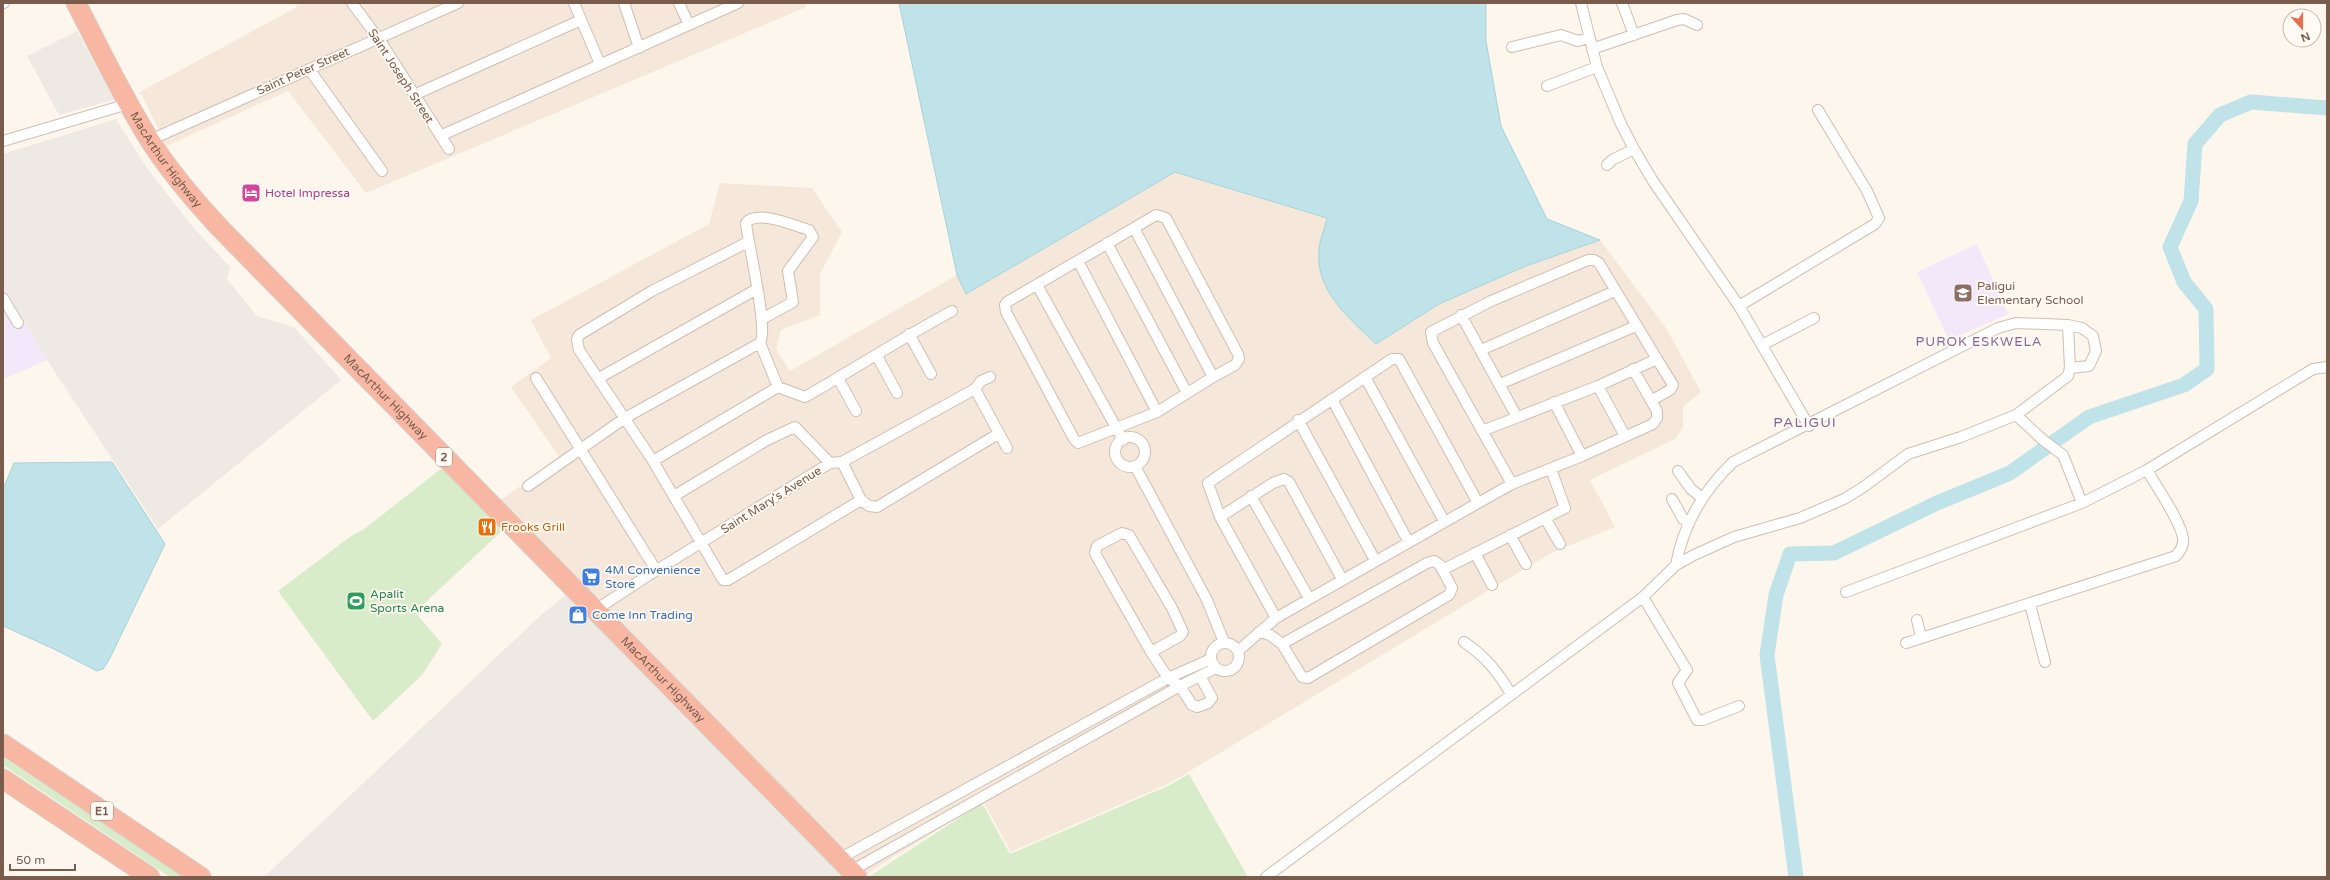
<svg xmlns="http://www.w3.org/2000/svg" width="2330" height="880" viewBox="0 0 2330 880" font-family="'Varela Round',sans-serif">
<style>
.residential{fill:#f5e8da}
.industrial{fill:#efe9e4}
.education{fill:#f3e8fa}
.green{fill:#d8ecc9}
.water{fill:#bfe3e8;stroke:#a5d3da}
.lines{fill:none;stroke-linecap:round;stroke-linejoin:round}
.river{stroke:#bfe3e8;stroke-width:15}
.street-casing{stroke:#d1beb0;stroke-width:12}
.highway-casing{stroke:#dad1cd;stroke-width:21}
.street{stroke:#fff;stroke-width:10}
.highway{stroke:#f7b7a3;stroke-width:19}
.labels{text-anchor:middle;stroke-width:3.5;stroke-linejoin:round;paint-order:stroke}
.shield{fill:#fffaf3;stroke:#a28b7f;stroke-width:1}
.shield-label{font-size:11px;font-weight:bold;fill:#7a5c4d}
.street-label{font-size:12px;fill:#7a5c4d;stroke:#fffaf3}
.hotel-label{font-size:12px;fill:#b23c85;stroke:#fffaf3;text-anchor:start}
.education-label{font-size:12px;fill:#785e54;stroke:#fffaf3;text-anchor:start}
.food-label{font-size:12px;fill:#c56008;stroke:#fffaf3;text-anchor:start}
.shop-label{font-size:12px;fill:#366cbe;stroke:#fffaf3;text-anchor:start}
.leisure-label{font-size:12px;fill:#27864d;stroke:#fffaf3;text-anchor:start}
.neighbourhood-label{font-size:13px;letter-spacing:1px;fill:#846695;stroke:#fffaf3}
.quarter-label{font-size:14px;letter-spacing:1px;fill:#846695;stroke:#fffaf3}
</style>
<rect width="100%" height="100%" fill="#fdf6ec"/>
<path class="residential" d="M295,3H808L804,8L366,193L288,91L166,146L142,95L138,93L297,7Z
M1175,172L1327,218L1319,249L1376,344L1439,304L1526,266L1600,240L1666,328L1701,392L1683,407V427L1675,439L1590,480L1615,527L1551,553L1170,783L1011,852L983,801L865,875L652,653L499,501L560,458L511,387L551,358L531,320L709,224L720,183L812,188L842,232L820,274V315L781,330L776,349L790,371L957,275L967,294Z"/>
<path class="industrial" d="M77,31L114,100L59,115L27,56Z
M116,119L147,168L192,226L230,267L227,279L257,316L294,327L341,380L158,529L47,360L3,285V154Z
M566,595L842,877H264L541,615Z"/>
<path class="education" d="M1977,244L2008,314L1949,340L1917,272Z
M3,285L47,360L3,379Z"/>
<path class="green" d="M442,468L503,530L415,612L442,644L422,675L373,721L278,591L354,534L363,530Z
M3,757L172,869L184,877H170L3,765Z
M1189,774L1248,877L870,876L982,803L1010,854L1170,785Z"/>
<path class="water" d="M899,3H1486V41L1501,126L1547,219L1600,240L1526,266L1439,304L1376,344C1348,317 1315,291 1319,249C1320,239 1325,228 1327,218L1175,172L966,294L957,275Z
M112,462L165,544L109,660L103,669L97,671L54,649L3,626V489L14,463Z"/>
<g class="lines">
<path class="river" d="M1796,877L1767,655L1776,595L1790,554L1834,553L1937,503L2010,473L2089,417L2184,385L2207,369L2206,309L2184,282L2170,247L2191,201L2195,144L2220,115L2251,102L2327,108"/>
<defs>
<path id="street" d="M3,3H4
M352,3L381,42L449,149
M574,3L600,64
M624,3L639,48
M679,3L689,25
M1581,3L1597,67L1621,124L1634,149L1653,181L1739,306L1809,426
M1622,3L1634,35
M1512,47L1561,35L1578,41L1589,38
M1592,49L1677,20L1684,19L1697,25
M309,69L382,171
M1547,86L1597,67
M414,95L581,20
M440,136L738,3
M150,140L458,3
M3,141L128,104
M1607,165L1612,160L1634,149
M1134,228L1213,377L1157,412L1078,443L1074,439L1006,312L1005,305L1007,302Z
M1134,228L1156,215L1166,218L1238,354L1239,359L1235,365L1213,377
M748,242L652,291L579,335L577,339L579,350L653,461L723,580H728L861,500L869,506L877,507L998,434
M1107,243L1187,393
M1078,261L1157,412
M1037,285L1123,440
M3,298L18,323
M1739,306L1875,224L1879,218L1867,191L1818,110
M1461,315L1517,417
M762,319L793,302L788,271L813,237L809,230C795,226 757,209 746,223C748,244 769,330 760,343L778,387
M909,334L931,374
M1762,345L1814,318
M1481,350L1615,291
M877,356L897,393
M1365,377L1444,521
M536,378L656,570
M599,378L757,289
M838,378L856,411
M1500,384L1636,326
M1598,386L1625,436
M975,389L1007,448
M1332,399L1408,541
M1652,400L1670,390L1673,385L1657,359
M1554,402L1582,456
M2016,415L2043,440L2063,455L2082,503
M1298,420L1375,560
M1115 452a15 15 0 1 1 30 0a15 15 0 1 1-30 0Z
M653,461L778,387L805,397C854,369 902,338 952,311
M842,462L861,500
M1135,466L1207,600L1224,642
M1678,471L1691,489L1702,498
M1512,484L1582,456L1653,424L1657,418V411L1633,369
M528,486L625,418L760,343
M674,496L767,440L795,427L830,463
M1251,496L1309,598
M1672,499L1683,519L1689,523
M1478,503L1512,484L1433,343L1431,332L1491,301L1588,260H1594L1599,263L1657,359L1598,386L1482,431
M1220,517L1273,483L1284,479L1289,482L1342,579
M1545,518L1560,544
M1510,535L1526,564
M1475,553L1492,585
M1676,565C1683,525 1704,490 1733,462L1998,328L2016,323L2068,325L2070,368
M1442,570L1565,508L1551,469
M1846,592L2082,503L2147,470L2313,369L2327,367
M1643,597L1687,670L1678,683L1697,720H1703L1739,706
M2030,604L2045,662
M594,611L652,573L830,463L842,462L975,389L981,381L990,377
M1917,620L1921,638
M1259,632L1270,635L1282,644L1427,563L1434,561L1440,565L1452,588L1449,595L1308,678L1302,677L1282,644
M1464,642C1485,656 1498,672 1511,694
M1211 657a14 14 0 1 1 28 0a14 14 0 1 1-28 0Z
M1906,643L2176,556C2180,551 2184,546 2183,539C2182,523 2156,486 2147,470
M1238,651L1276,618L1478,503L1399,359H1392L1208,483L1220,517L1276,618
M1151,652L1180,636L1183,632L1172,608L1129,535L1122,533L1097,546L1095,553L1097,557L1151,652L1168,678L1180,686L1192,705L1197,707L1208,703L1212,698L1200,676
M839,859L1168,678L1211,659
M851,871L1180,686L1216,668
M1266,877L1643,597L1676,565L1694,555L1734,537L1800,518L1844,499L1862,488L1908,454L1961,437L2016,415L2068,376L2070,368L2089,366L2096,351L2093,336L2082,328L2068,325"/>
<g id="highway">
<path id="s1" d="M76,3C100,49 122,96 149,139C169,171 194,200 219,227L857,877"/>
<path d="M3,744L201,877"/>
<path d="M3,779L150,877"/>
</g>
</defs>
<use href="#street" class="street-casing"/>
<use href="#highway" class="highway-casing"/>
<use href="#street" class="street"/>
<use href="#highway" class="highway"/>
</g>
<defs>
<symbol id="hotel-square" viewBox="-11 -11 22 22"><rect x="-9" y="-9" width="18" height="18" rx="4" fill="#d1479c" stroke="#fffaf3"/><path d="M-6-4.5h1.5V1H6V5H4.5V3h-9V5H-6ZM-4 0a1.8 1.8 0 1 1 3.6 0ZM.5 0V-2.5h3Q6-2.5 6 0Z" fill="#fff"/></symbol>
<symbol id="school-square" viewBox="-11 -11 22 22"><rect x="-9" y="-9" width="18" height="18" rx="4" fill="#8d6e63" stroke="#fffaf3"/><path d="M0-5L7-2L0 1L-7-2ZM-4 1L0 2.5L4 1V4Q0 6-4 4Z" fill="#fff"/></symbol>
<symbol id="restaurant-square" viewBox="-11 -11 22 22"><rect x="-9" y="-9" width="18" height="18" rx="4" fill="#e8710a" stroke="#fffaf3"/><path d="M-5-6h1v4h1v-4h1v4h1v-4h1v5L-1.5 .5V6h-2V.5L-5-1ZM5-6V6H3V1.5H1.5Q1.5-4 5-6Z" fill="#fff"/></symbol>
<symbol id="supermarket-square" viewBox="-11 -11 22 22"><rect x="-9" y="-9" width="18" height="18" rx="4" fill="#3f7fe0" stroke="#fffaf3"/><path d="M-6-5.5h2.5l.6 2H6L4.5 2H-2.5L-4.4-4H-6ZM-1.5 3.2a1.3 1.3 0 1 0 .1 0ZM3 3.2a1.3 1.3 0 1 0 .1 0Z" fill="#fff"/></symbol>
<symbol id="stadium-square" viewBox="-11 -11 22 22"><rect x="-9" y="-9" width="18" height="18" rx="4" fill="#2e9e5b" stroke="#fffaf3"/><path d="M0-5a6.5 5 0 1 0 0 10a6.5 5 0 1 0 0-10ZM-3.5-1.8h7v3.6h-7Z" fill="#fff"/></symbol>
<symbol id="shop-square" viewBox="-11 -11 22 22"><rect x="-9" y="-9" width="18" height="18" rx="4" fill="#3f7fe0" stroke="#fffaf3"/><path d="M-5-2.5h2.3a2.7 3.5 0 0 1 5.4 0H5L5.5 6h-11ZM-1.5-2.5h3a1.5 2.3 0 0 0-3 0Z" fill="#fff"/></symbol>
</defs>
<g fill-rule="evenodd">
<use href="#hotel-square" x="240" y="182" width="22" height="22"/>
<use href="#school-square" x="1952" y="282" width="22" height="22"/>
<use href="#restaurant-square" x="476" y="516" width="22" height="22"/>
<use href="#supermarket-square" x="580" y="566" width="22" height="22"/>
<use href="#stadium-square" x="345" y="590" width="22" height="22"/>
<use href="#shop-square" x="567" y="604" width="22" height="22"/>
</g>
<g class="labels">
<g class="shield">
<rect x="436" y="448" width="16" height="18" rx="3"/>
<rect x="91" y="802" width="22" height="18" rx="3"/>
</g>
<g class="shield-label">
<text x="444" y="461">2</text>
<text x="102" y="815">E1</text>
</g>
<g class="street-label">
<text transform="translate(303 71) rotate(-24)" y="4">Saint Peter Street</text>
<text transform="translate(401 76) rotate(57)" y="4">Saint Joseph Street</text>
<text dy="4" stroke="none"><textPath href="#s1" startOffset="181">MacArthur Highway</textPath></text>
<text dy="4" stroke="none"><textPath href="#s1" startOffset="505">MacArthur Highway</textPath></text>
<text transform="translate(771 500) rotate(-32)" y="4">Saint Mary's Avenue</text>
<text dy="4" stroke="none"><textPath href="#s1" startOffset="901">MacArthur Highway</textPath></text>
</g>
<g class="hotel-label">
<text x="265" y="197">Hotel Impressa</text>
</g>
<g class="education-label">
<text x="1977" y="290">Paligui<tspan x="1977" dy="14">Elementary School</tspan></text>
</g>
<g class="food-label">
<text x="501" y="531">Frooks Grill</text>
</g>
<g class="shop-label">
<text x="605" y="574">4M Convenience<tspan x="605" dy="14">Store</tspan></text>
<text x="592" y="619">Come Inn Trading</text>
</g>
<g class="leisure-label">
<text x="370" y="598">Apalit<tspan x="370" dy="14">Sports Arena</tspan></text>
</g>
<g class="neighbourhood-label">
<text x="1979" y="346">PUROK ESKWELA</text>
</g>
<g class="quarter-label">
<text x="1805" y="427">PALIGUI</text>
</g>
</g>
<rect width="2330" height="880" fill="none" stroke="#7a5c4d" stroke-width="8"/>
<g transform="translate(2302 28) rotate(159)"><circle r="19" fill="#fffaf3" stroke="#cabbb1"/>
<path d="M0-3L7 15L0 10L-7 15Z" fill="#e76f51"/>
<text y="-6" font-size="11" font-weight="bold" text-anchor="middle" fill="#7a5c4d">N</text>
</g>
<path d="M10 864v6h65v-6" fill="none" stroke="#7a5c4d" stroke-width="2"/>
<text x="16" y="864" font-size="12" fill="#7a5c4d" stroke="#fffaf3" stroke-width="3" paint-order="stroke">50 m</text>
</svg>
